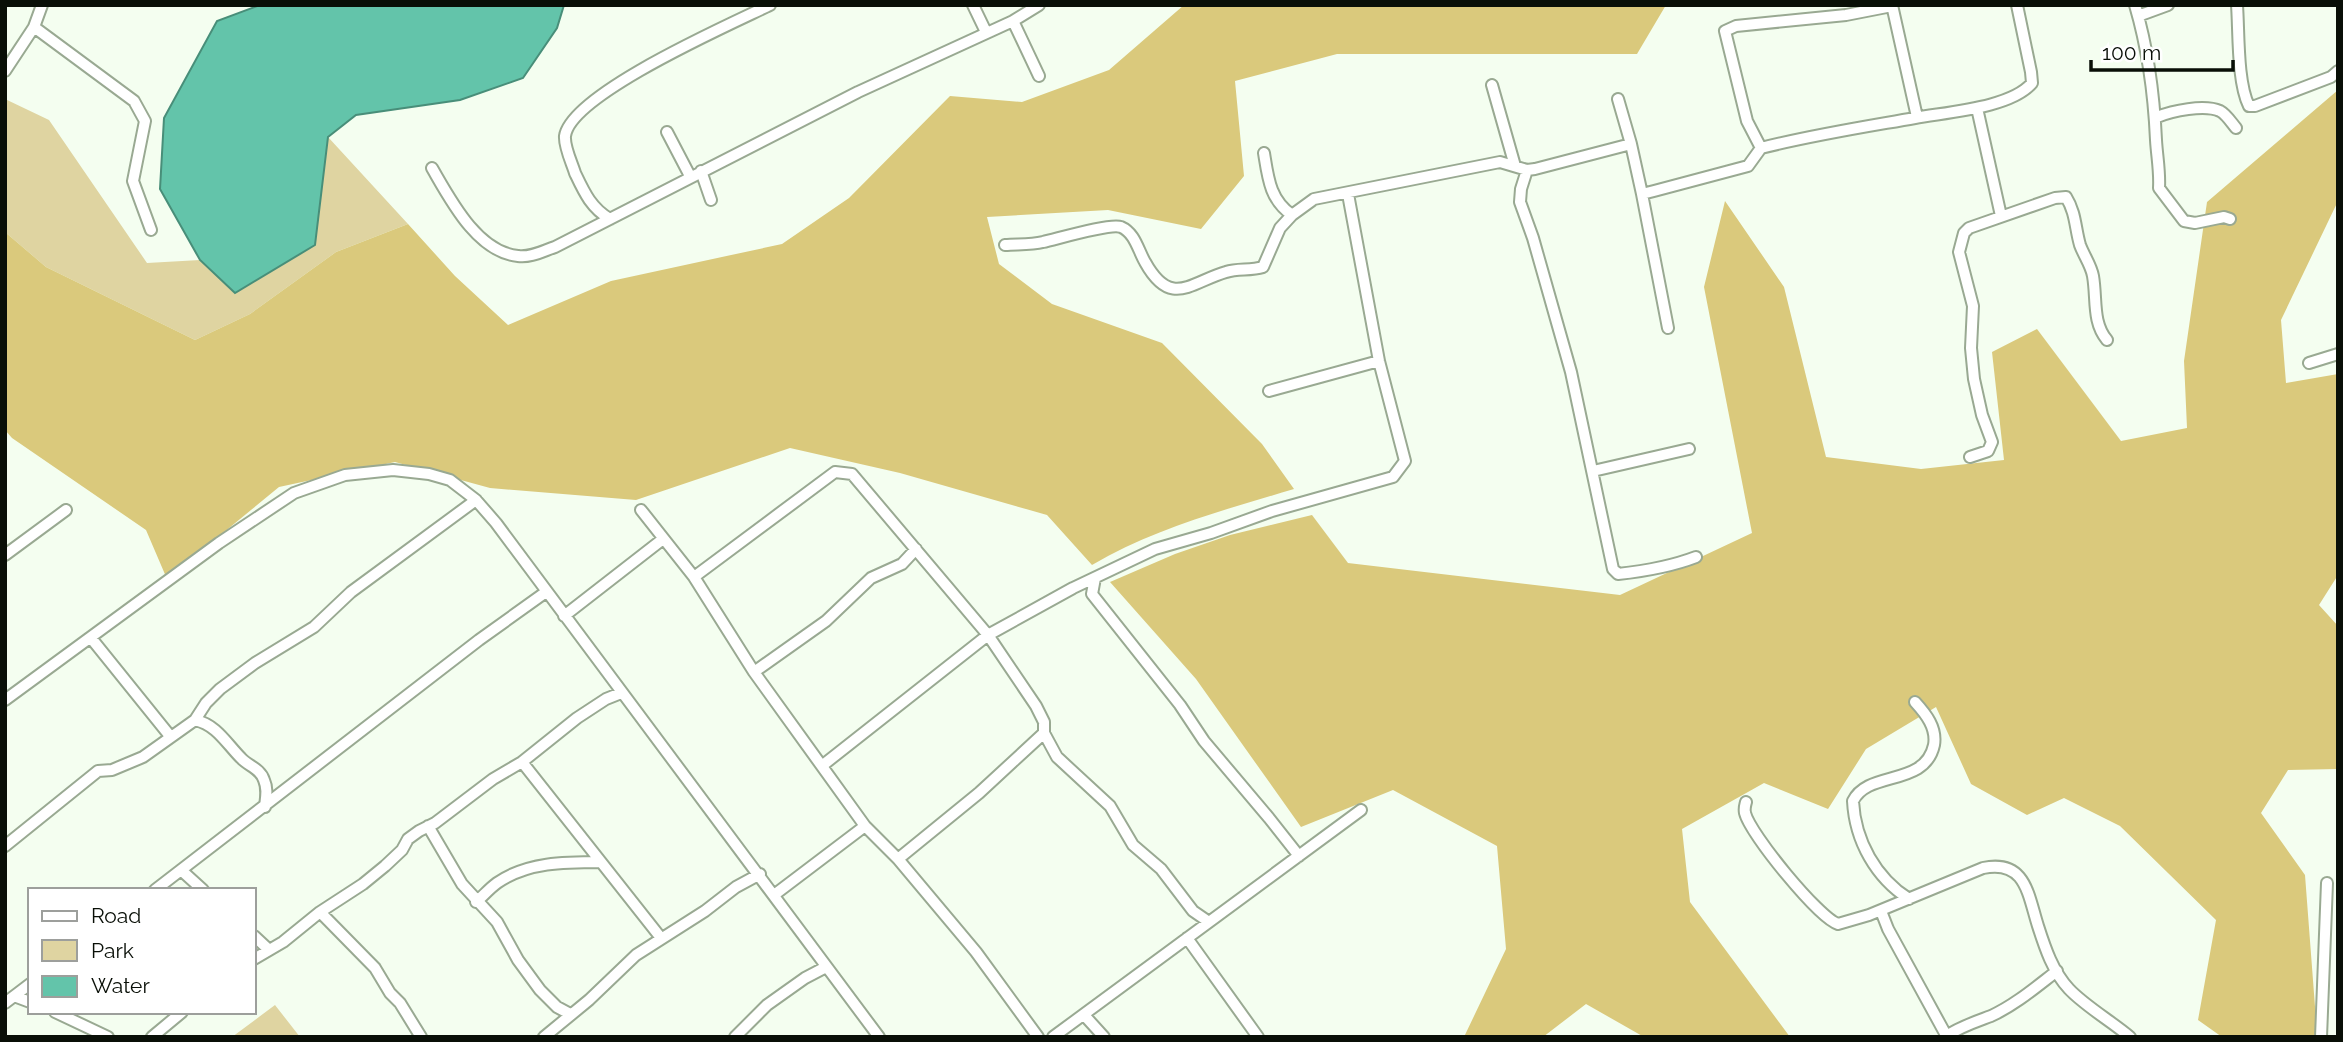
<svg xmlns="http://www.w3.org/2000/svg" width="2343" height="1042" viewBox="0 0 2343 1042" font-family="Raleway,sans-serif">
<style>
.green{fill:#dfd4a1}
.forest{fill:#dac97c}
.water{fill:#63c4aa;stroke:#488e79;stroke-width:2}
.lines{fill:none;stroke-linecap:round;stroke-linejoin:round}
.minor-casing{stroke:#99a992;stroke-width:14}
.minor{stroke:#fff;stroke-width:10}
</style>
<rect width="100%" height="100%" fill="#f4fef0"/>
<path class="green" d="M5,99L49,120L147,263L200,260L235,293L315,245L328,137L408,224L336,252L250,314L195,340L46,267L5,232Z
M275,1005L300,1037H232Z"/>
<path class="forest" d="M1184,5H1666L1637,54H1337L1235,81L1244,176L1201,229L1108,210L987,217L999,264L1052,304L1162,343L1262,444L1294,489C1224,510 1155,528 1092,565L1047,515L900,473L790,448L636,500L490,488L395,462L279,487L167,579L146,530L12,438L5,430V232L46,267L195,340L250,314L336,252L408,224L455,276L508,325L611,281L782,244L849,198L950,96L1022,102L1109,70Z
M2338,90V201L2281,320L2286,383L2338,374V575L2319,605L2338,626V769L2288,770L2261,813L2305,875L2317,1033L2312,1037H2222L2198,1020L2216,920L2120,826L2064,798L2027,815L1971,784L1936,707L1866,749L1828,809L1764,783L1682,829L1690,902L1790,1037H1644L1586,1004L1543,1037H1464L1506,949L1497,846L1393,790L1301,827L1196,679L1110,582L1175,554L1230,535L1312,515L1348,563L1620,595L1752,533L1704,287L1725,201L1784,287L1826,457L1921,469L2004,460L1992,352L2037,329L2121,441L2187,428L2184,361L2207,202Z"/>
<path class="water" d="M260,5H564L557,28L523,78L460,100L356,115L328,137L315,245L235,293L200,260L160,189L164,118L217,21Z"/>
<g class="lines">
<defs>
<path id="minor" d="M973,5L986,32
M1892,5L1917,117
M2135,5C2148,49 2154,95 2156,140C2157,157 2160,171 2159,188L2184,221L2195,223L2224,217L2230,219
M2237,5C2239,32 2237,82 2249,106H2255L2331,77L2338,71
M2138,16L2168,5
M1013,21L1039,76
M34,27L134,101L145,121L133,181L151,230
M5,71L34,27L42,5
M1492,85L1515,166
M1618,99L1631,144L1642,194L1654,191L1748,166L1761,148C1812,135 1864,127 1915,118C1947,112 2011,108 2032,83L2031,72L2017,5
M1977,108L2001,216
M2157,117C2172,111 2204,104 2220,111C2226,114 2231,122 2236,128
M667,132L690,176
M1761,148L1747,121L1725,31L1736,26L1846,15L1892,6
M1264,153C1268,178 1270,200 1292,215
M432,168C450,199 477,252 518,256C530,258 543,251 555,247L858,92L1013,21L1039,5
M1527,170L1521,189L1520,202L1533,238L1571,372L1613,569L1618,574C1646,571 1670,567 1696,557
M701,171L711,200
M1642,194L1668,328
M610,219C591,208 584,192 575,173C572,163 564,147 565,136C571,94 731,24 770,5
M1005,245C1017,244 1031,245 1043,242C1057,239 1110,223 1121,227C1135,233 1138,250 1145,262C1171,309 1191,282 1226,272C1238,268 1250,271 1263,267L1280,228L1292,215L1314,199L1500,162L1527,170L1535,169L1631,144
M2309,363L2338,354
M1269,391L1379,361
M1970,457L1988,451L1992,442L1982,415L1974,379L1971,348L1973,306L1959,252L1964,233L1969,228L2055,198L2066,197C2076,213 2075,228 2080,245C2084,256 2091,265 2093,276C2097,299 2092,322 2107,340
M1593,471L1689,449
M641,510L694,577L754,672L865,826L898,859L976,952L1038,1037
M5,555L66,510
M694,577L835,472L852,474L988,635L1036,706L1044,722V733L979,793L898,859
M1095,578L1092,594L1180,705L1204,741L1269,818L1299,856
M564,616L663,539
M91,638L170,736
M754,672L826,621L871,578L902,564L916,549
M5,700L219,543L294,493L345,475L393,470L429,474L450,480L476,500L496,523L879,1037
M195,720C217,725 226,743 241,758C248,766 260,768 264,780C268,789 266,797 265,807
M1044,733L1057,757L1110,806L1133,845L1161,869L1193,911L1209,922
M522,762L661,938
M823,765L988,635L1073,588L1155,549L1211,533L1272,511L1393,477L1405,461L1379,361L1348,194
M1746,802C1745,806 1744,808 1745,813C1750,834 1819,918 1838,924L1869,915L1983,868C2026,859 2028,895 2038,926C2045,948 2053,972 2069,989C2085,1006 2111,1021 2130,1037
M428,826L462,884L497,922L518,960L540,990L557,1007L570,1014
M5,846L98,771L112,770L143,757L195,720L206,703L220,689L255,663L314,627L351,592L476,500
M181,870L203,890
M155,890L479,640L546,592
M774,895L865,826
M1909,899C1876,878 1855,841 1853,801C1868,770 1925,787 1934,745C1937,728 1926,714 1915,702
M476,902C483,896 490,888 497,883C527,862 565,862 601,862
M1881,911L1888,929L1946,1035
M320,912L375,968L390,993L400,1003L421,1037
M254,936L268,949
M1187,938L1258,1037
M254,959L283,942L320,912L363,884L385,866L402,850L408,839L419,831L435,823L493,779L522,762L577,718L606,699L621,693
M14,996L30,1002
M5,1003L30,984
M55,1012L108,1037
M1084,1015L1104,1037
M152,1037L182,1012
M544,1037L589,1000L636,955L705,911L736,887L760,874
M735,1037L767,1005L805,978L826,967
M1053,1037L1361,810
M1945,1037C1959,1027 1975,1022 1991,1016C2015,1005 2036,987 2057,971
M2321,1037L2327,883"/>
</defs>
<use href="#minor" class="minor-casing"/>
<use href="#minor" class="minor"/>
</g>
<rect width="2343" height="1042" fill="none" stroke="#090f07" stroke-width="14"/>
<rect x="28" y="888" width="228" height="126" fill="#ffffff" stroke="#9d9f9c" stroke-width="2"/>
<rect x="42" y="911" width="35" height="10" fill="#ffffff" stroke="#9d9f9c" stroke-width="2"/>
<text x="91" y="923" font-size="21" fill="#090f07">Road</text>
<rect x="42" y="940" width="35" height="21" fill="#dfd4a1" stroke="#9d9f9c" stroke-width="2"/>
<text x="91" y="958" font-size="21" fill="#090f07">Park</text>
<rect x="42" y="976" width="35" height="21" fill="#63c4aa" stroke="#9d9f9c" stroke-width="2"/>
<text x="91" y="993" font-size="21" fill="#090f07">Water</text>
<path d="M2091 60v10h142v-10" fill="none" stroke="#090f07" stroke-width="3.5"/>
<text x="2102" y="60" font-size="21" fill="#090f07" stroke="#ffffff" stroke-width="5" paint-order="stroke">100 m</text>
</svg>
